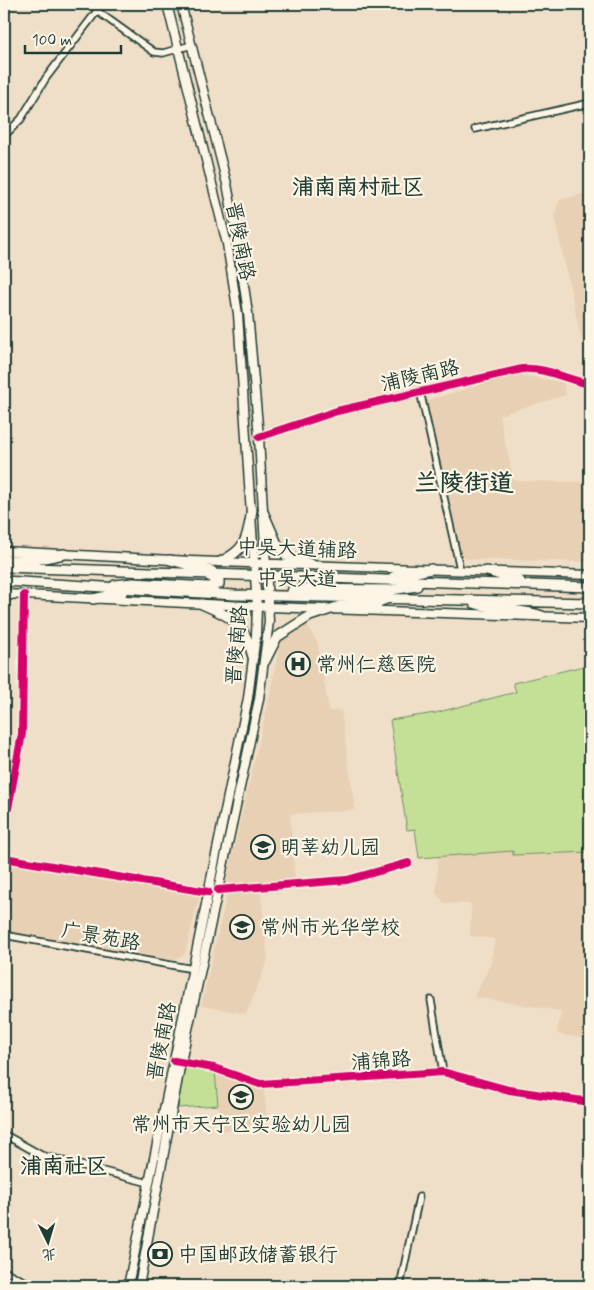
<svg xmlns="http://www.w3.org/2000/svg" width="594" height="1290" viewBox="0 0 594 1290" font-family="Mynerve,'LXGW WenKai TC',sans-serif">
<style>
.built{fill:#e8d0b4}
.green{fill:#c4e097;stroke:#728e66}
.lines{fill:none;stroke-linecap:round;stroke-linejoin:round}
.street-casing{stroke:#1f3d34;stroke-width:9}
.secondary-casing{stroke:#1f3d34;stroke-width:11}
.primary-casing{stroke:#1f3d34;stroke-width:12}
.street{stroke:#fcf5e5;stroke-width:5.5}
.secondary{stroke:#fcf5e5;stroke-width:8}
.primary{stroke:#fcf5e5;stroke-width:9}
.cycleway-casing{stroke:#fcf5e5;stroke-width:11}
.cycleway{stroke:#d6006c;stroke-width:8}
.labels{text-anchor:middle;stroke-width:4.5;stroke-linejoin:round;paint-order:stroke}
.street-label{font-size:20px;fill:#1f3d34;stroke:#fcf5e5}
.poi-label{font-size:20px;fill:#1f3d34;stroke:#fcf5e5;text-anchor:start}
.quarter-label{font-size:22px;font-weight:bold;fill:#1f3d34;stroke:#fcf5e5}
.district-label{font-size:25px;font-weight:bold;fill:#1f3d34;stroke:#fcf5e5}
</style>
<rect width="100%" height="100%" fill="#f0dfc8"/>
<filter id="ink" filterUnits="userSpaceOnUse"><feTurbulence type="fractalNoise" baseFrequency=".02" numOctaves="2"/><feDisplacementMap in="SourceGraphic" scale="10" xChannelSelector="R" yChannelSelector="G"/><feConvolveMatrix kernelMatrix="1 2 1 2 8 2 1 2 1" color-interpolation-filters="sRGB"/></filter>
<g filter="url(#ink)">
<path class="built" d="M590,192V378L554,215L560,200Z
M514,374L563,382L566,395L499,415L514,481L590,482V562L467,559L462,555L425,401Z
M306,623L318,644L329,711L341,710L355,810L290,814L295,881L231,885L226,882L270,694L282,631Z
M513,851L514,855L590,852V1040L557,1034L561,1011L474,997L490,965L495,939L470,936L471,904L444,903L436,893L438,856Z
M4,861L195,892L199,897L185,954L175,960L4,930Z
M261,893L268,960L246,1014L201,1006L227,894Z
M215,1072L264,1090L268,1126L221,1131Z"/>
<path class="green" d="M588,629H590V852L513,855V851L419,858L415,829L407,830L390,720L435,713L516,692L513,683L588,665Z
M193,1067L215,1072L218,1105L178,1108L182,1075L186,1068Z"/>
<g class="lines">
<defs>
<path id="street" d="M94,4L97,11L154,52L163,53L192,45
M475,129L590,103
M4,136L21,119L46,78L97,11
M420,391L460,569
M259,437L337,411L522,369C546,367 567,380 590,384
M4,830L22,734L24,595
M4,858L208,892
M218,890L347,880L408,863
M4,935L193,969
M431,1000L443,1072
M178,1062L214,1068L260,1084L443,1072L509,1090L590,1102
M7,1136L41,1155L149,1183
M4,1271L28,1283L27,1286
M400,1286L419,1197"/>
<path id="secondary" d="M4,551L191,561L590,575
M5,594L269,607L590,618
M128,1286L248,698L256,635L257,607L238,314L227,244L167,4
M139,1286L181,1062L259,699L269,621L259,437L248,313L236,231L227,184L181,4"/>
<path id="primary" d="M263,512L277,544L287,556L311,564
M4,560H34L64,554
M170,560L212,571
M220,562C247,549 247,539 252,510
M4,567L590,587
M487,571L520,581
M393,577L431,569
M4,581L235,595L590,603
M115,585L133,583L209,587L219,584V580L209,576
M4,592L10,595
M298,595L292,592L293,589L391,590L417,586
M93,599L122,593
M474,603C496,611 520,608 542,616
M202,604C233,617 245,624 253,657
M265,661L277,637L310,616L343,605H371L386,599"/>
</defs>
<use href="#street" class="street-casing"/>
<use href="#secondary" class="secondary-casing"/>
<use href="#primary" class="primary-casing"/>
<use href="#street" class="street"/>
<use href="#secondary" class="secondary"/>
<use href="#primary" class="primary"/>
<defs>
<path id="cycleway" d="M259,437L337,411L522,369C546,367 567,380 590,384
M4,830L22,734L24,595
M4,858L208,892
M218,890L347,880L408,863
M174,1061L214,1068L260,1084L443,1072L509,1090L590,1102"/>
</defs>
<use href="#cycleway" class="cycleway-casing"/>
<use href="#cycleway" class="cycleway"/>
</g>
</g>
<defs>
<symbol id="hospital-ring" viewBox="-11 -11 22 22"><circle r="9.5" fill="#fcf5e5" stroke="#1f3d34" stroke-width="1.5"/><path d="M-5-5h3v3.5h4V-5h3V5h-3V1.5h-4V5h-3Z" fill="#1f3d34"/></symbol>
<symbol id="school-ring" viewBox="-11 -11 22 22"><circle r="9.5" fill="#fcf5e5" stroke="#1f3d34" stroke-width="1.5"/><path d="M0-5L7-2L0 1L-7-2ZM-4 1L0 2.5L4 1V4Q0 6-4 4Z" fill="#1f3d34"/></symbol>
<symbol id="bank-ring" viewBox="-11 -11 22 22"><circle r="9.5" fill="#fcf5e5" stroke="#1f3d34" stroke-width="1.5"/><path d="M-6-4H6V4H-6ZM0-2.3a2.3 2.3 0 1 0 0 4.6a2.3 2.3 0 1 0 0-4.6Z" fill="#1f3d34"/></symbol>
</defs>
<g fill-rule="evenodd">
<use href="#hospital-ring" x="284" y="650" width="28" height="28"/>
<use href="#school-ring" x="249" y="833" width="28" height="28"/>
<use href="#school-ring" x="228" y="913" width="28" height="28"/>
<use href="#school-ring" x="227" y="1083" width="28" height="28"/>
<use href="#bank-ring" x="146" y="1240" width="28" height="28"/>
</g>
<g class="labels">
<g class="street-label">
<text transform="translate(241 241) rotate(79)" y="7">晋陵南路</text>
<text transform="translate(420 375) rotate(-13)" y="7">浦陵南路</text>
<text transform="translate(297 548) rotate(2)" y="7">中吴大道辅路</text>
<text transform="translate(297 578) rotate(1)" y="7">中吴大道</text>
<text transform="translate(236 645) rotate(-85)" y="7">晋陵南路</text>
<text transform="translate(101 936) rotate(10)" y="7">广景苑路</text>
<text transform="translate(161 1041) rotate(-79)" y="7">晋陵南路</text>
<text transform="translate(381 1060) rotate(-4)" y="7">浦锦路</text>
</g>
<g class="poi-label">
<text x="316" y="671">常州仁慈医院</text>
<text x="280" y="854">明莘幼儿园</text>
<text x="260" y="934">常州市光华学校</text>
<text x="241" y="1131" text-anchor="middle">常州市天宁区实验幼儿园</text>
<text x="178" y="1261">中国邮政储蓄银行</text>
</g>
<g class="quarter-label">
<text x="358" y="194">浦南南村社区</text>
<text x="64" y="1173">浦南社区</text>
</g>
<g class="district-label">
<text x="464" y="491">兰陵街道</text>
</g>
</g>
<rect width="594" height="1290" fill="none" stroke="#fcf5e5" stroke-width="20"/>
<rect x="10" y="10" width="574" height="1270" fill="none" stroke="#1f3d34" stroke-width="2" filter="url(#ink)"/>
<g transform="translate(48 1242) rotate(175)" stroke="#fcf5e5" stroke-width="4" paint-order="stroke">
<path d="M0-4L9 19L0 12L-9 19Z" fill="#1f3d34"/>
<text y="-8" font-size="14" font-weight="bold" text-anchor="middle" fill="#1f3d34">北</text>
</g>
<path d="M25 45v8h96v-8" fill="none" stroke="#1f3d34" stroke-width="2.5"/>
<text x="32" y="45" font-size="15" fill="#1f3d34" stroke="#fcf5e5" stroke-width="4" paint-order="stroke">100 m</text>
</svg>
